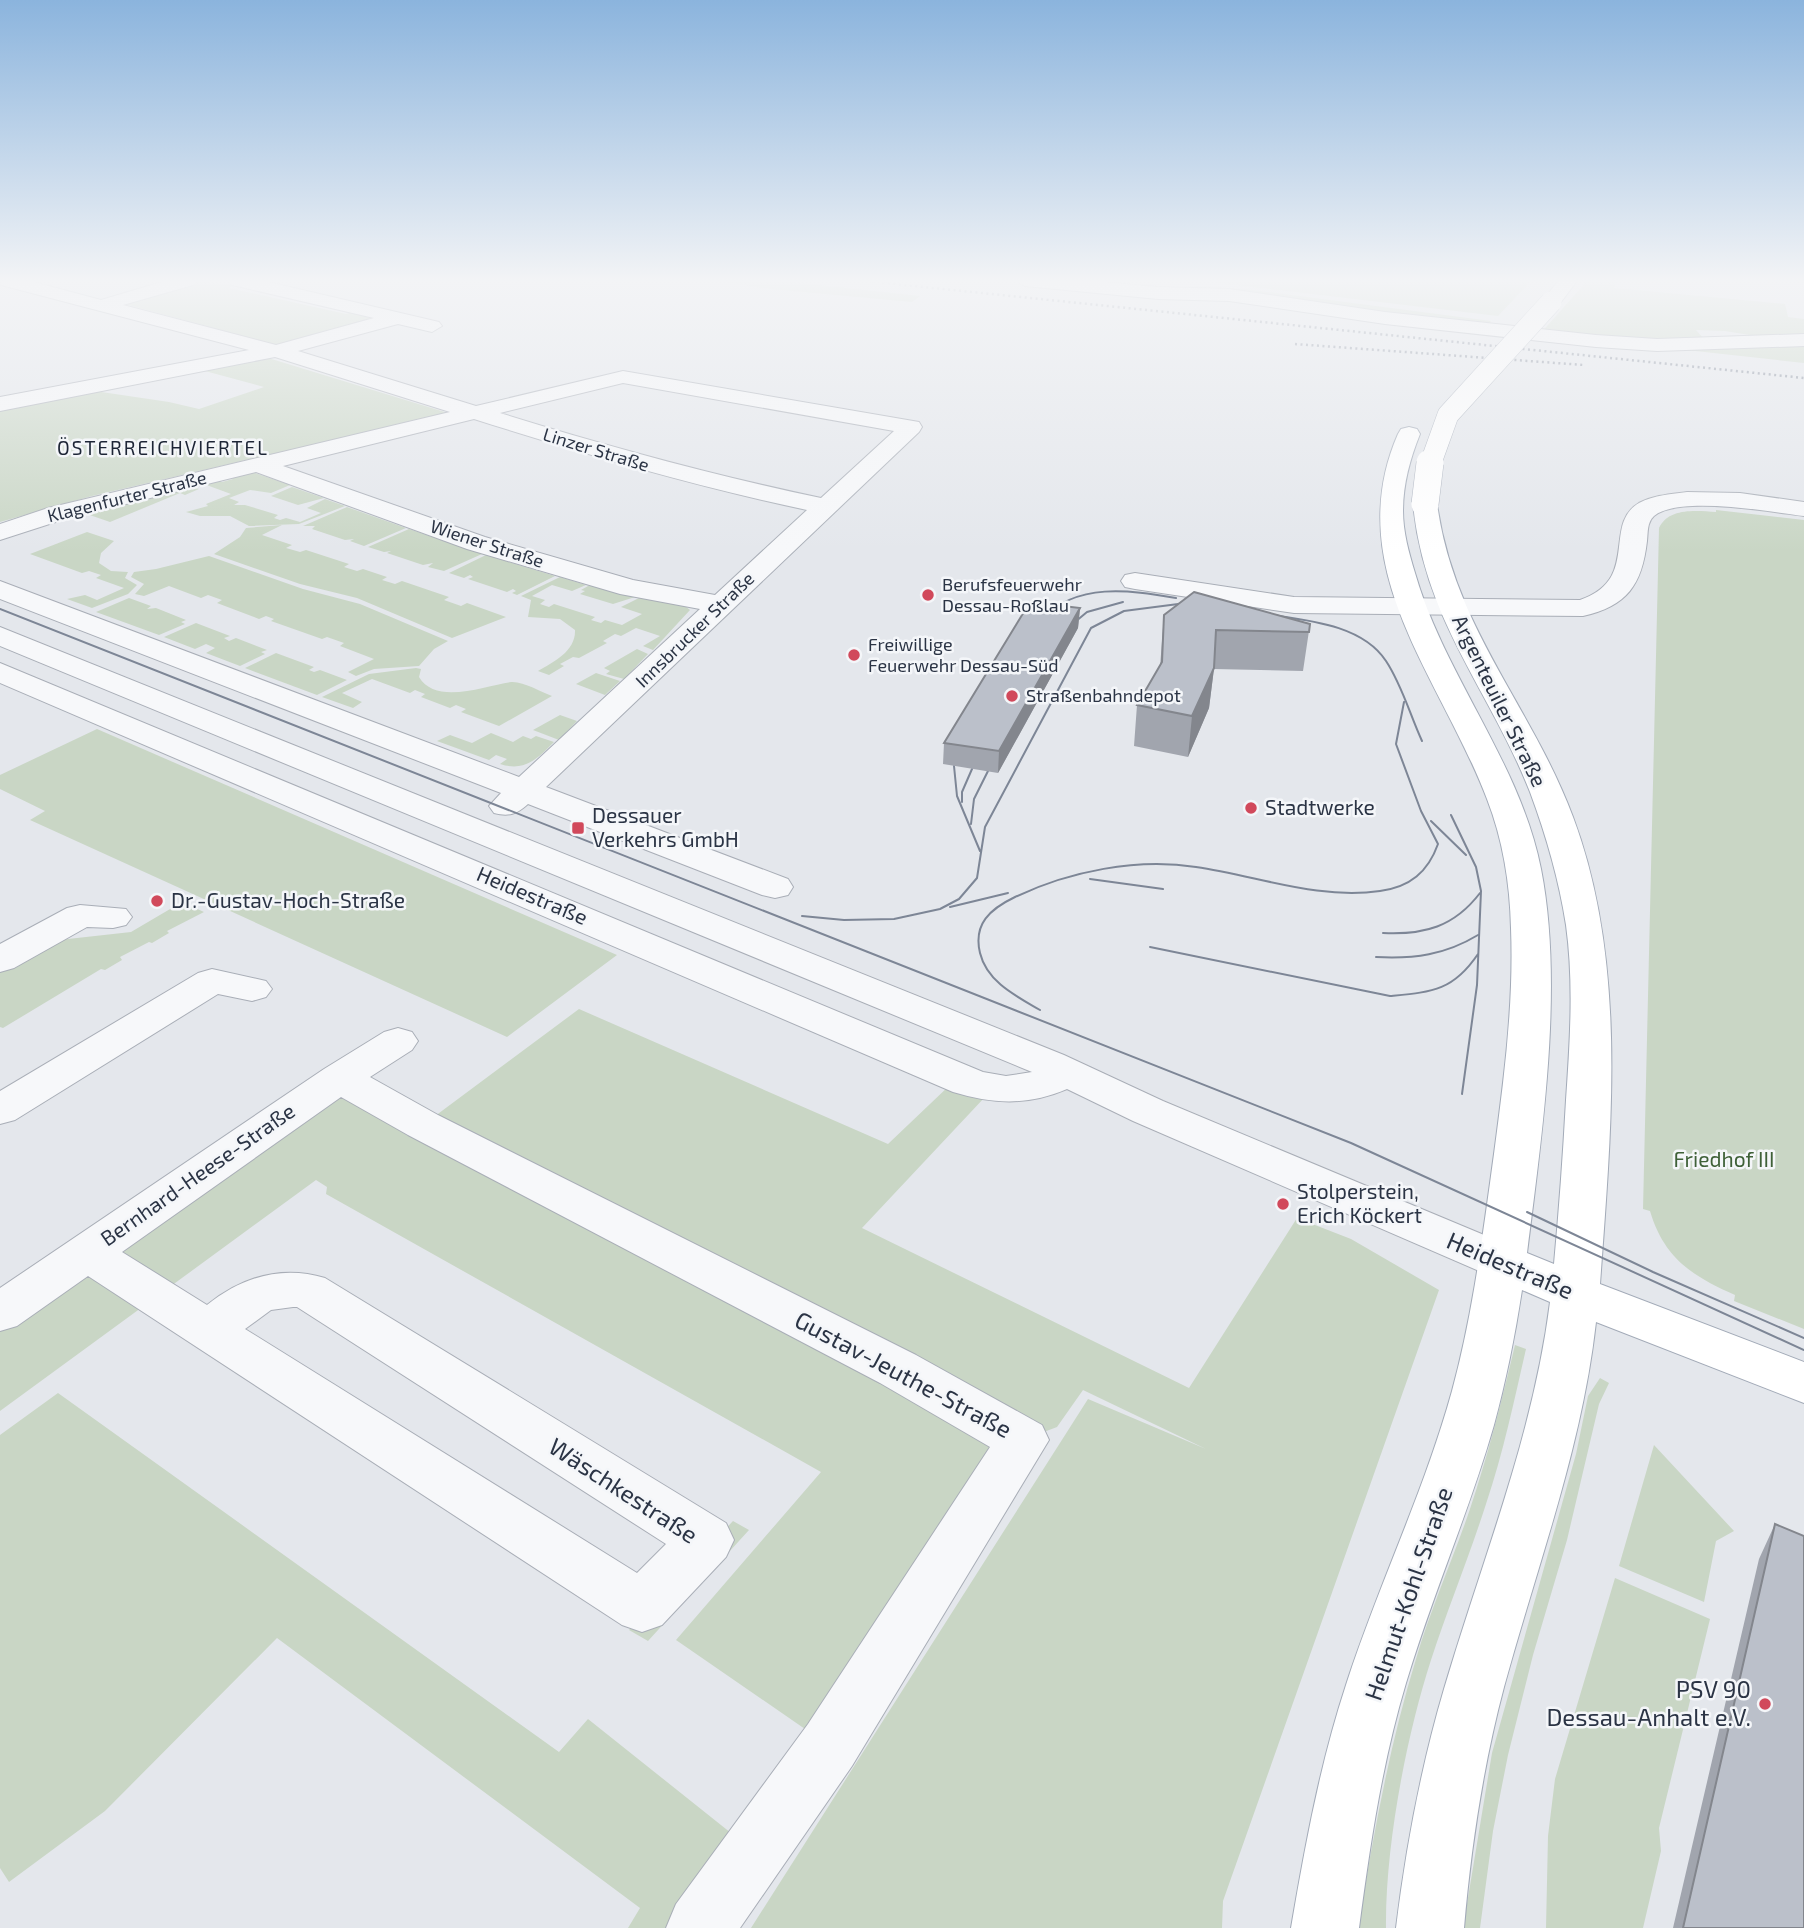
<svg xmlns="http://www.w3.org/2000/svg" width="1804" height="1928" viewBox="0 0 1804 1928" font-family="'Exo 2',sans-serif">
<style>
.green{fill:#c9d6c5}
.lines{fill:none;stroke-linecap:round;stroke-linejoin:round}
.minor-casing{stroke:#a9aeb7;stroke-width:2}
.major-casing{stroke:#a3abb8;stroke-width:2}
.minor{fill:#f7f8fa;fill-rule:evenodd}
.major{fill:#fff;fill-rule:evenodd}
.tram{stroke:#7d8696;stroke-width:2}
.rail{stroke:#7d8696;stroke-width:2.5;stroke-dasharray:2 3.5;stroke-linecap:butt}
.major-bridge-far1-casing{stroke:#a3abb8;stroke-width:22;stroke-linecap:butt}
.major-bridge-casing{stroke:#a3abb8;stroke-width:28;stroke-linecap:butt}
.major-bridge-far1{stroke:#fff;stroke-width:21}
.major-bridge{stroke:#fff;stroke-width:27}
.wall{fill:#a1a5ae}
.shaded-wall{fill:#83868d}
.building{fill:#bbc0ca;stroke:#83868d;stroke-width:2}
.poi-dot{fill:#d1495b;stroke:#f4f6f9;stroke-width:2.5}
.labels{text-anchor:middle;stroke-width:5;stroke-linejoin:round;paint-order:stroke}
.far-street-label{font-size:18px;fill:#2b3445;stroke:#f4f6f9}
.far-poi-label{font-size:18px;fill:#2b3445;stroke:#f4f6f9;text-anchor:start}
.far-neighbourhood-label{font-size:19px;letter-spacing:2px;fill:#1d2536;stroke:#f4f6f9}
.street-label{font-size:21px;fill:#2b3445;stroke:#f4f6f9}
.poi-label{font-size:21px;fill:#2b3445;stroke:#f4f6f9;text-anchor:start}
.park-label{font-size:21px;fill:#3f6138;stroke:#f4f6f9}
.near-street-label{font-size:24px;fill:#2b3445;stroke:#f4f6f9}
.near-poi-label{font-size:24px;fill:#2b3445;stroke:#f4f6f9;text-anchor:end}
</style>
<rect width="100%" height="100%" fill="#e4e7ec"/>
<path class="green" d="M199,281L235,285L229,288L346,314L355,311L381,319L276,345L121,303Z
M718,281H782L920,296L912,302L771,289Z
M1531,281L1498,316L1210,282V281Z
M1587,281H1617L1614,288L1785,304L1788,317L1804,319V337L1768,338L1725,331L1696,330L1704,339L1804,342V363L1540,334Z
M1197,286L1252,290L1491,321L1485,328L1195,290Z
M265,357L448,413L92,496L0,522V408L88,390L169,402L199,409L264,387L205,371Z
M247,473H255L290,485L271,493L250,490L229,498L239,502L234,505H245L278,515L274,518L280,520L286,518L300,522L321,513L307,508L325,499L345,506L299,524L249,526L230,516H200L186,512L208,506L206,504L231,494L201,483L218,479L222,482L233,479L231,476Z
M190,486L199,489L185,495L180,493L110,522L81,512Z
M292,487L324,498L298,505L271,496Z
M347,507L406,528L364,546L350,541L354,539L345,540L312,529L315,526H303Z
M1716,510L1804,520V1329L1734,1301L1735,1295C1692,1276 1664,1258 1650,1211L1643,1209L1659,528C1669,507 1697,511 1716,512Z
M282,525L262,535L292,545L286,548L300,552L306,550L349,564L344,567L357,571L363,569L387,577L382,580L395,584L402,581L449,597L444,600L461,606L467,603L506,617L452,638L357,598L300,584L214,554L240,537L246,528Z
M409,529L482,554L444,571L428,567L433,563L423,565L387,553L391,551L384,552L368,547Z
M87,532L114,541L101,553L99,563L111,571L128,572L125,578L137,585L128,594L92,608L67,599L85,595L97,600L124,588L96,578L101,575L89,571L82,573L30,554Z
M486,555L555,576L517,595L512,593L516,591L513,589L507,592L468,579L473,577L470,575L464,578L449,573Z
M209,556L303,589L360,604L448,641L434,649L419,666L374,669L356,676L348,672L374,659L340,646L344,643L327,637L322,639L271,621L274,619L266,616L259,619L217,603L222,600L208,595L201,598L169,586L144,596L135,594L144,584L131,577L134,572L156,569Z
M560,577L586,585L572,591L552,585L532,596L545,600L540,604L549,607L554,604L595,617L591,620L601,623L605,620L622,625L642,614L621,607L639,598L685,606L690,610L653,650L643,646L660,636L636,628L621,636L615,634L603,641L607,643L579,658L573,657L560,664L564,666L549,675L538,671C554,662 576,651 575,630L560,619L528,617L531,600L521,596Z
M588,586H592L635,597L613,604L580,594L585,591L581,590Z
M129,598L151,606L147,609L156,608L186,620L181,622L185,624L159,635L96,612Z
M196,623L230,636L224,638L229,641L236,638L267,650L261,652L265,654L240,666L206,653L215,648L206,644L195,649L164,637Z
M637,649L648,654L624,679L606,674L610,671L604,668Z
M276,653L314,667L309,670L314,672L320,670L347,680L317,695L245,668Z
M416,668L421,669L419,677C436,706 487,685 511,682C523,681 541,692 552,696L499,726L461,712L466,709L456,705L450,708L421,697L425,694L415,690L410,693L372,679L342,693L362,702L353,708L322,697L369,674Z
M596,673L620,681L605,695L576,684Z
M560,715L577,721L559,740L533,730Z
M97,729L617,955L507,1037L30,820L45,811L0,789V775Z
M491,733L513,742L523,736L531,739L536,736L554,742C537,759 525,772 500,764L507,759L496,755L489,760L437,741L450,735L472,743Z
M182,902L204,912L167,931L169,933L152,943L149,942L120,957L122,960L105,970L101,969L3,1028L0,1027V965L50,941L131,932Z
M579,1009L888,1144L951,1084L985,1097L862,1228L1189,1388L1297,1218L1351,1239L1439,1290L1223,1901L1222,1928H751L1088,1399L1206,1449L1083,1390L1057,1427L1023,1440L805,1729L676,1640L821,1472L326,1194L327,1187L316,1180L0,1411V1313L339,1078L423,1125Z
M1515,1345L1526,1349C1514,1401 1503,1454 1486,1504C1469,1557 1448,1608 1431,1660C1406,1737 1385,1848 1386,1928H1358C1373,1837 1389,1747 1416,1659C1431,1608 1453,1559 1470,1509C1488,1455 1502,1400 1515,1345Z
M1600,1378L1609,1383L1599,1404L1567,1540L1533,1655L1508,1755L1493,1831L1480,1928H1463L1492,1753L1576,1454L1588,1396Z
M58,1393L559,1752L588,1719L736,1837L672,1928H628L640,1908L277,1638L105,1811L9,1882L0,1868V1435Z
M1654,1445L1734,1531L1716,1541L1704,1602L1619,1566Z
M733,1521L749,1530L648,1641L629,1630Z
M1615,1578L1710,1619L1659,1828L1661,1851L1643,1928H1546L1548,1836L1555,1779Z"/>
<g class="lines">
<defs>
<path id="minor" d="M0,281H30L101,300L165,281H196L193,285L123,305L276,345L374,318L232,285L229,281H264L439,322L442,326L432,332L398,324L298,351L476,406L623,371L919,422L922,427L919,432L546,787L788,879L793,887L788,895L775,898L762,895L528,804C517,814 509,817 494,813L489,806L501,793L0,599V581L519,777L700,609L620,594L467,549L256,472L65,519L0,540V524L48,508L450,412L275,357L0,411V397L249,350L1,285ZM623,383L894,431L821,498C712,475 606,446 500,413ZM474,419C584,454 694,486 807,510L715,595L633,580L485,537L283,466Z
M1016,281H1092L1158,287L1229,289L1385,312L1596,335L1657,339L1804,334V346L1657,351L1596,347L1385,324L1229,301L1158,299L1025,286Z
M1687,492L1740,493L1804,502V516C1772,512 1679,495 1654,516C1647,522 1648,532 1647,541C1642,585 1627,606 1583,616L1294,613L1135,589L1125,587L1121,581L1125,575L1135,573L1294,597L1580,600C1641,579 1602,525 1639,503C1654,495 1672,494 1687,492Z
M0,627L1064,1055L1163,1101L1520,1250L1527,1262L1520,1274L1503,1279L1486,1274L1133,1121L1067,1089C1027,1106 993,1104 953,1092L0,683V663L983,1072L1006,1076L1032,1072L0,646Z
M80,905L126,909L132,917L126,925L113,928L87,927L14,968L0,972V944L67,908Z
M212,969L266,981L272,989L266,997L252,1001L218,994L15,1120L0,1124V1091L198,973Z
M398,1028L412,1032L418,1041L412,1050L370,1077L438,1115L916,1355L1042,1425L1049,1440L852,1766L740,1928H666L676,1904L808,1724L990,1447L880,1383L408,1135L341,1097L122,1252L207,1305C242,1277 282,1265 325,1278L726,1523L734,1540L726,1557L662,1625L642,1632L622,1625L88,1276L17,1326L0,1331V1288L324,1069L384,1032ZM293,1307H297L666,1544L637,1573L245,1329L271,1310Z"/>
<path id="major" d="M1558,281H1577L1558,306H1544L1542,302Z
M1409,427L1417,429L1420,434C1410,459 1403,484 1403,511C1403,532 1409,553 1415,573C1445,677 1520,762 1541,869C1564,986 1542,1134 1527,1253L1554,1264C1559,1210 1563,1155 1566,1100C1570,1042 1574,982 1566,925C1559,880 1546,835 1530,792C1489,688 1425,622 1413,504L1416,499L1425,497L1434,499L1437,504C1454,628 1531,705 1573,817C1628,964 1611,1130 1600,1284L1804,1362V1403L1596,1322C1582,1448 1537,1566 1504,1687C1483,1766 1471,1847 1464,1928H1396C1406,1847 1421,1767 1444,1689C1482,1560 1533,1437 1550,1302L1522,1290C1515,1336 1506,1381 1494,1425C1469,1512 1432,1596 1406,1683C1382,1763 1370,1845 1359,1928H1291C1305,1846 1320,1764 1346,1685C1378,1586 1424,1492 1452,1391C1473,1314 1483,1233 1494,1154C1504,1079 1514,1004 1511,928C1510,884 1503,840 1487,799C1442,679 1339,569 1398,434L1401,429Z"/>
</defs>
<use href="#minor" class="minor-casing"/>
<use href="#major" class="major-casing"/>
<use href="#minor" class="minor"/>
<use href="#major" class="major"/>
<path class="tram" d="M0,609L1351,1143L1804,1350
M1266,614C1305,620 1362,624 1386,661C1402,685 1410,715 1422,741
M1041,619C1078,582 1129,590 1176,598
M1069,627L1087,612L1123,602
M954,766L957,796L980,851
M962,802V792L972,769
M1451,815L1476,867L1481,891L1477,985L1462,1094
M1431,821L1466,855
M971,824L974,799L988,771
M1090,879L1163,889
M950,907L1008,893
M802,916L844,920L894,919L940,909L959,899L977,878L985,827L1091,628L1124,611L1186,603
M1383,933C1424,935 1454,927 1480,893
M1150,947L1390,996C1432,992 1453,991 1478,954
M1376,957C1414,959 1445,955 1478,935
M1040,1010C1016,996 987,982 980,953C973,924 990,909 1015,897C1070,871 1136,858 1196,867C1258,876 1318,900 1380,891C1410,887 1428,872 1438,844L1421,811L1396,744L1404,702
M1527,1212L1653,1272L1804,1338"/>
<path class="rail" d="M866,281L1804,378
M1295,344L1584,365"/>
<defs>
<path id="major-bridge-far1" d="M1430,465L1448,415L1551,302"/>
<path id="major-bridge" d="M1425,504L1430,463"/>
</defs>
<use href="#major-bridge-far1" class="major-bridge-far1-casing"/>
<use href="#major-bridge" class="major-bridge-casing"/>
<use href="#major-bridge-far1" class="major-bridge-far1"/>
<use href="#major-bridge" class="major-bridge"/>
</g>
<path class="wall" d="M1080,608L1078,628L998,773L943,764L944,743Z
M1164,615L1310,624L1303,671L1214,669L1209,708L1188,757L1134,746L1137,705L1160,667Z
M1775,1524L1804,1928H1673L1759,1559Z"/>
<path class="shaded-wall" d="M1080,608L1078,628L998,773L999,751Z
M1214,668L1209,708L1188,757L1192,716Z"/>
<path class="building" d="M1194,592L1310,624L1309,632L1216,630L1214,668L1192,716L1137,705L1162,662L1164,615Z
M1030,602L1080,608L999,751L944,743Z
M1775,1524L1804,1536V1928H1683Z"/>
<linearGradient id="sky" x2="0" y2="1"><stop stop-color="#8bb4dd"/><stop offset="0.51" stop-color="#f3f4f6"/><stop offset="1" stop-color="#f3f4f6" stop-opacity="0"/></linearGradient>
<rect width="1804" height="551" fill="url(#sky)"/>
<g class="poi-dot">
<circle cx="928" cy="595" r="7"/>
<circle cx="854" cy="655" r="7"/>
<circle cx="1012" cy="696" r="7"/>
<circle cx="1251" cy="808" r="7"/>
<rect x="571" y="821" width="14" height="14" rx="3.5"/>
<circle cx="157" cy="901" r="7"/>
<circle cx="1283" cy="1204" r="7"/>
<circle cx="1765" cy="1704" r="7"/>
</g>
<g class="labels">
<g class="far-street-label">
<text transform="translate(596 450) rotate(17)" y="6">Linzer Straße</text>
<text transform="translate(127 497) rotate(-14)" y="6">Klagenfurter Straße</text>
<text transform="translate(487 544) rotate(18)" y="6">Wiener Straße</text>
<text transform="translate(695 630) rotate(-44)" y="6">Innsbrucker Straße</text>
</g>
<g class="far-poi-label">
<text x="942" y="591">Berufsfeuerwehr<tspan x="942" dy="21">Dessau-Roßlau</tspan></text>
<text x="868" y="651">Freiwillige<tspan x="868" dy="21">Feuerwehr Dessau-Süd</tspan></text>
<text x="1026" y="702">Straßenbahndepot</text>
</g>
<g class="far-neighbourhood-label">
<text x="163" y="455">ÖSTERREICHVIERTEL</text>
</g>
<g class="street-label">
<text transform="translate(1499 701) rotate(64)" y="7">Argenteuiler Straße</text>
<text transform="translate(532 896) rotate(23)" y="7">Heidestraße</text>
<text transform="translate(198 1175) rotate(-35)" y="7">Bernhard-Heese-Straße</text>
</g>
<g class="poi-label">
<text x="1265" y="815">Stadtwerke</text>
<text x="592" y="823">Dessauer<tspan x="592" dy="24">Verkehrs GmbH</tspan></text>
<text x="171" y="908">Dr.-Gustav-Hoch-Straße</text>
<text x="1297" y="1199">Stolperstein,<tspan x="1297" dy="24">Erich Köckert</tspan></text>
</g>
<g class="park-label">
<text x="1724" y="1167">Friedhof III</text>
</g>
<g class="near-street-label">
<text transform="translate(1510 1266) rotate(23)" y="8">Heidestraße</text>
<text transform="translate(903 1375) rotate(28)" y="8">Gustav-Jeuthe-Straße</text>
<text transform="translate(623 1491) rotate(33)" y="8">Wäschkestraße</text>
<text transform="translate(1409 1594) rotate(-71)" y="8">Helmut-Kohl-Straße</text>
</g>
<g class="near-poi-label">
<text x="1751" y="1698">PSV 90<tspan x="1751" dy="28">Dessau-Anhalt e.V.</tspan></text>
</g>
</g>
</svg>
